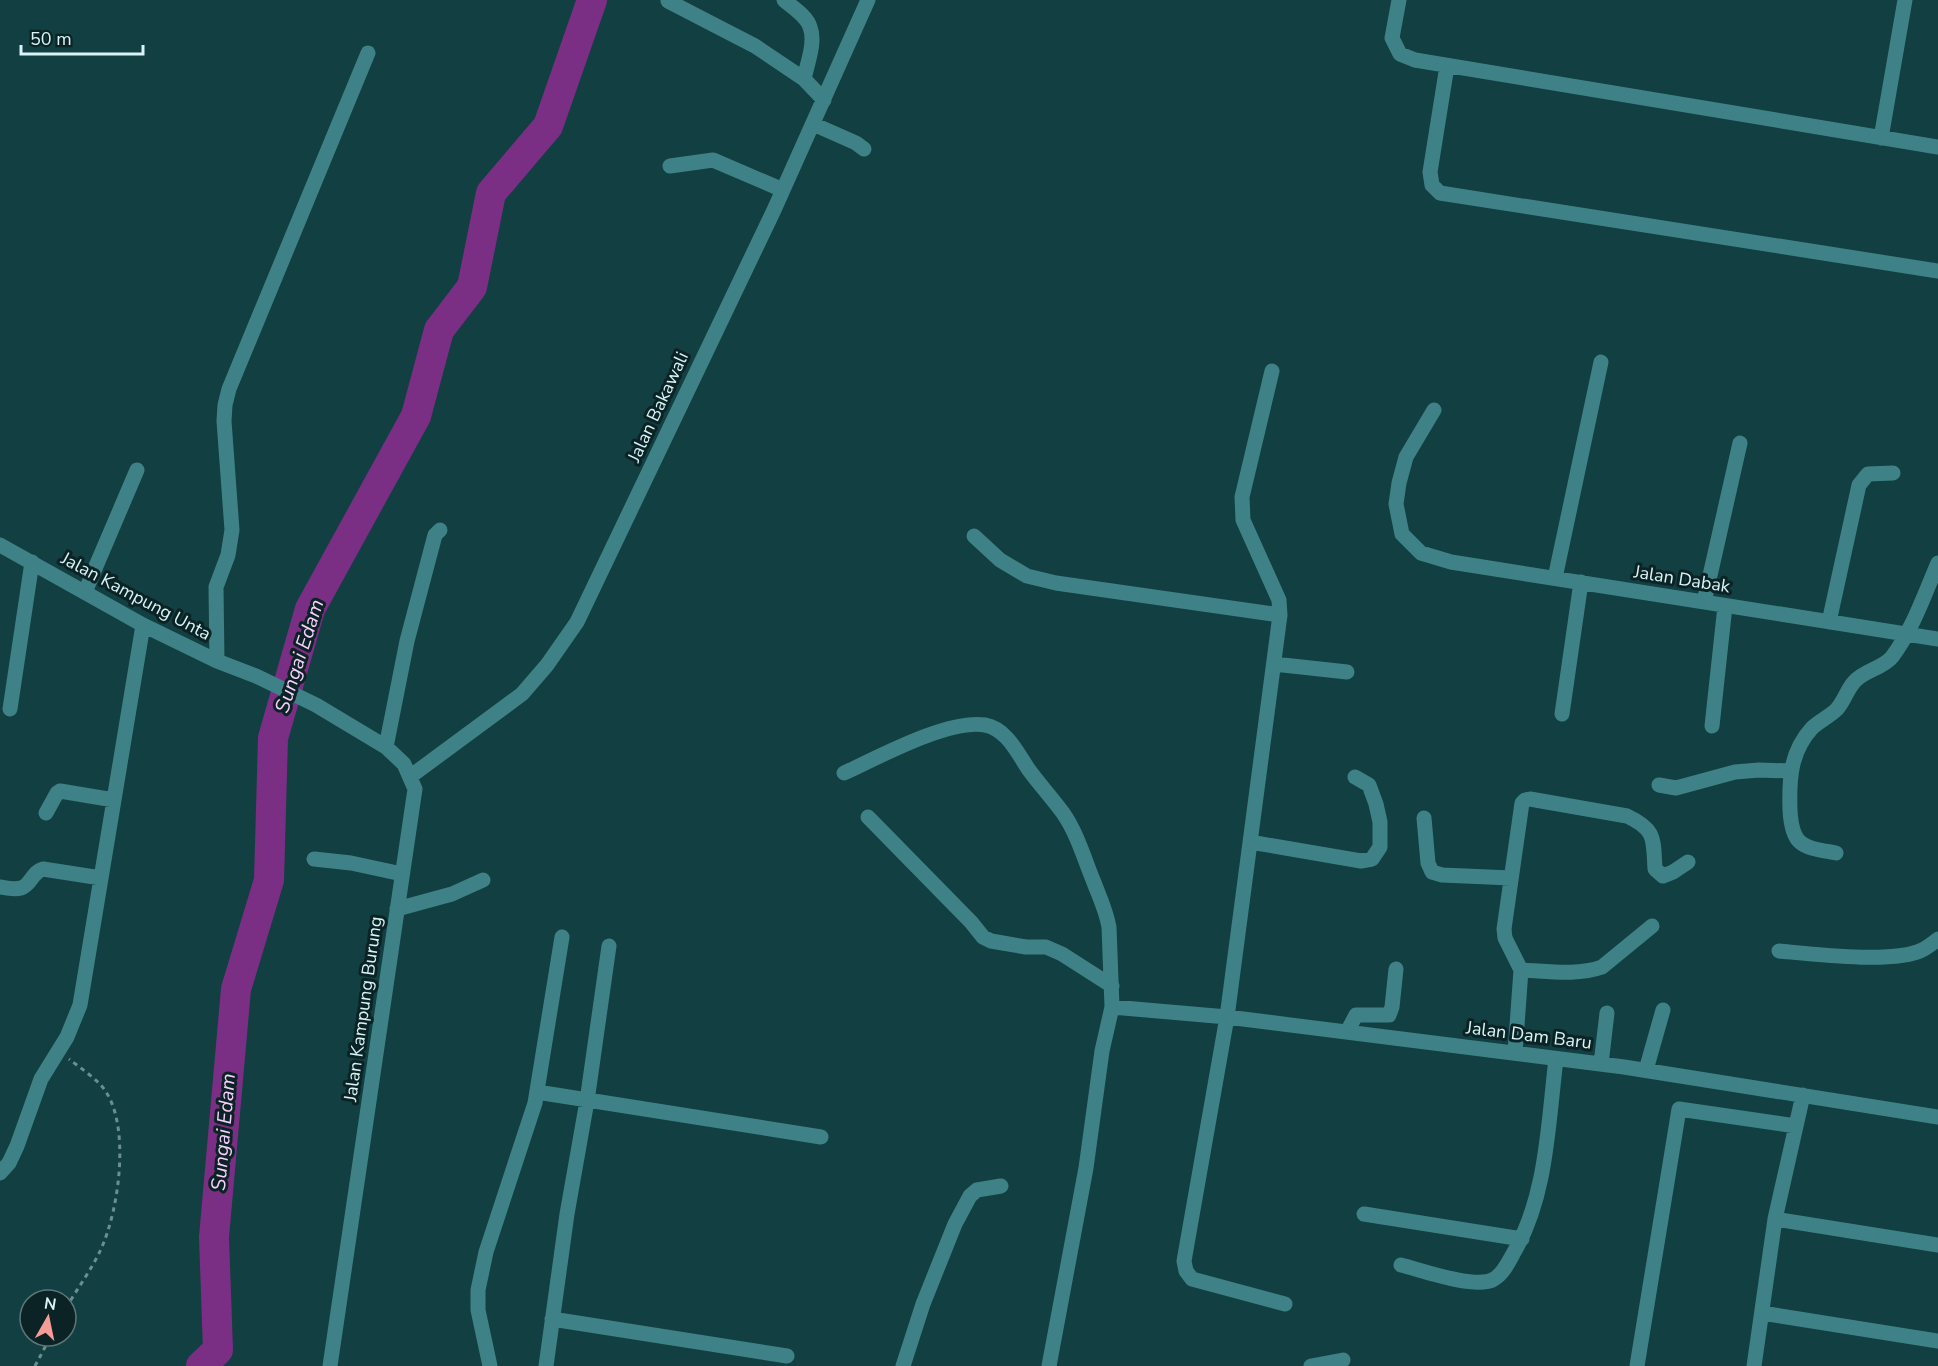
<svg xmlns="http://www.w3.org/2000/svg" width="1938" height="1366" viewBox="0 0 1938 1366" font-family="'Nunito Sans',sans-serif">
<style>
.lines{fill:none;stroke-linecap:round;stroke-linejoin:round}
.river{stroke:#7a2f85;stroke-width:30}
.path{stroke:#698f91;stroke-width:3;stroke-dasharray:4.5 4.5;stroke-linecap:butt}
.minor{stroke:#3e8287;stroke-width:15}
.labels{text-anchor:middle;stroke-width:6;stroke-linejoin:round;paint-order:stroke}
.street-label{font-size:18px;fill:#d8f4f6;stroke:#0b2325}
.water-label{font-size:20px;font-style:italic;fill:#f7d0fd;stroke:#0b2325}
</style>
<rect width="100%" height="100%" fill="#123f42"/>
<g class="lines">
<path class="river" d="M201,1366L218,1350L214,1237L236,989L269,880L273,738L310,609L416,416L439,330L472,287L491,193L548,126L592,0"/>
<path class="path" d="M66,1308C77,1289 92,1269 101,1249C119,1210 131,1125 104,1089C97,1079 79,1067 69,1059
M35,1366L51,1336"/>
<path class="minor" d="M784,0C792,7 807,16 810,27C816,42 807,64 804,79
M1399,0L1392,38L1400,54L1415,60L1938,147
M668,1L755,46L804,79L824,100
M1447,66L1430,172L1432,185L1440,193L1938,271
M813,124L856,143L864,149
M1881,138L1905,0
M670,166L713,160L783,190
M1272,371L1242,497L1243,520L1279,600L1280,615L1227,1017L1184,1261L1186,1271L1192,1279L1285,1304
M1434,410L1406,457L1399,483L1396,504L1402,534L1421,553L1451,562L1938,639
M974,536L1000,560L1027,576L1056,583L1280,615
M0,545L143,625L217,661L256,676L316,705L386,747L404,764L415,789L330,1366
M1555,578L1601,362
M85,592L137,470
M1704,602L1740,443
M1829,622L1859,485L1868,474L1893,473
M217,661L216,587L228,555L232,530L224,421L225,405L229,389L368,53
M1274,664L1347,672
M10,709L32,562
M1562,714L1581,582
M1712,726L1725,606
M386,747L407,641L435,535L440,530
M844,773C879,757 948,719 985,725C1007,729 1018,754 1029,770C1040,785 1052,798 1063,813C1077,833 1084,858 1093,880C1099,896 1106,910 1109,927L1112,1007L1102,1051L1086,1168L1049,1366
M411,776L522,694L547,665L577,622L774,210L868,0
M1659,785L1676,788L1735,772L1759,770L1791,771
M46,813L57,793L60,791L114,800
M868,817L971,922L983,937L991,941L1026,947H1046L1062,954L1112,986
M1424,818L1428,863L1432,872L1442,875L1511,878
M1250,842L1361,861L1372,859L1380,847V822L1376,804L1369,785L1355,777
M1836,853C1804,847 1792,848 1790,810C1789,780 1790,752 1812,728C1819,721 1829,717 1837,709C1844,701 1847,690 1854,682C1864,670 1882,669 1892,657C1912,631 1925,593 1938,563
M314,859L351,863L402,874
M0,887C6,888 14,890 21,888C31,885 32,872 43,869L101,878
M397,909L452,894L483,880
M1779,951C1812,954 1894,964 1922,950C1928,947 1933,943 1938,939
M1521,970C1547,971 1577,976 1602,967L1652,926
M1112,1007L1227,1017L1624,1067L1938,1117
M1347,1032L1356,1015H1389L1392,1007L1396,969
M1515,1053L1521,970L1505,938L1504,929L1522,803L1525,800L1530,799L1627,816C1657,830 1653,840 1655,869L1663,876L1673,872L1688,862
M1601,1064L1607,1013
M1646,1070L1663,1010
M537,1092L821,1137
M0,1173L9,1163L17,1146L41,1079L67,1037L80,1005L143,625
M1364,1214L1522,1239
M1775,1219L1938,1245
M1401,1265C1421,1270 1476,1290 1494,1279C1503,1274 1508,1263 1513,1254C1547,1197 1548,1124 1556,1059
M1762,1313L1938,1341
M552,1319L787,1356
M490,1366L478,1310V1290L486,1252L535,1103L562,937
M546,1366L567,1214L587,1101L609,946
M903,1366L923,1304L955,1224L970,1196L977,1190L1001,1186
M1311,1366L1343,1360
M1637,1366L1679,1109L1796,1126
M1754,1366L1775,1219L1803,1095"/>
</g>
<g class="labels">
<g class="street-label">
<text transform="translate(658 407) rotate(-65)" y="6">Jalan Bakawali</text>
<text transform="translate(1682 579) rotate(9)" y="6">Jalan Dabak</text>
<text transform="translate(136 596) rotate(28)" y="6">Jalan Kampung Unta</text>
<text transform="translate(363 1009) rotate(-82)" y="6">Jalan Kampung Burung</text>
<text transform="translate(1529 1035) rotate(7)" y="6">Jalan Dam Baru</text>
</g>
<g class="water-label">
<text transform="translate(299 656) rotate(-72)" y="7">Sungai Edam</text>
<text transform="translate(223 1132) rotate(-85)" y="7">Sungai Edam</text>
</g>
</g>
<g transform="translate(48 1318) rotate(9)"><circle r="28" fill="#0b2325" stroke="#5d7779" stroke-width="1.5"/>
<path d="M0-4.5L10 22L0 15L-10 22Z" fill="#f59b98"/>
<text y="-9" font-size="16" font-weight="bold" text-anchor="middle" fill="#d8f4f6">N</text>
</g>
<path d="M21 45v9h122v-9" fill="none" stroke="#d8f4f6" stroke-width="3"/>
<text x="30" y="45" font-size="18" fill="#d8f4f6" stroke="#0b2325" stroke-width="4.5" paint-order="stroke">50 m</text>
</svg>
